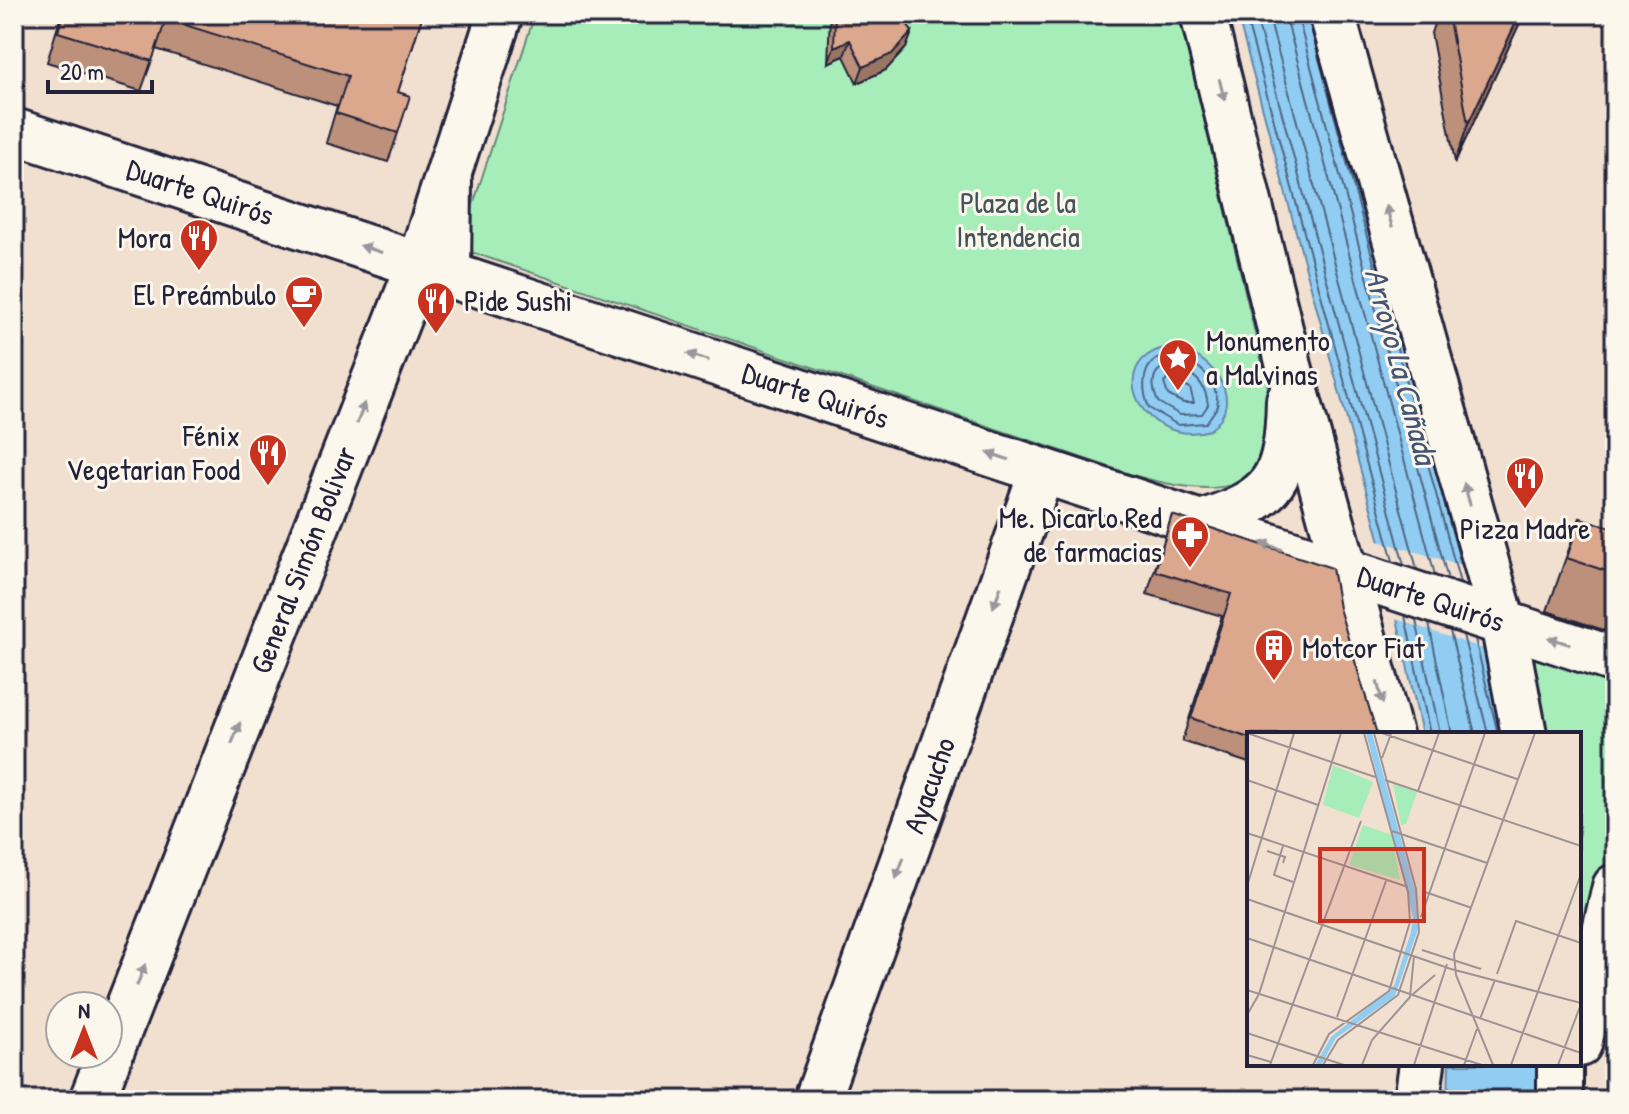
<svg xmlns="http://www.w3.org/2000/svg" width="1629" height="1114" viewBox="0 0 1629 1114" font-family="'Patrick Hand',sans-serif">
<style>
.green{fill:#a7edb9;stroke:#64887a;stroke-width:2}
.water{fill:#91cdf2;stroke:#6589a9;stroke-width:2}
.pier{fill:#f1dfd0}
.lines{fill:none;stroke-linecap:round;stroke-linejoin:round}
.shore{stroke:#4e6684;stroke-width:2}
.minor-casing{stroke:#22223b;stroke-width:50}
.major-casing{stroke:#22223b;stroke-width:50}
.minor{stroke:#fbf7ec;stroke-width:44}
.major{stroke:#fbf7ec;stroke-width:44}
.wall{fill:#bc907a;stroke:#22223b;stroke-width:2}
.shaded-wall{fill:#997663;stroke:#22223b;stroke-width:2}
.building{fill:#dba88e;stroke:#22223b;stroke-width:2}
.oneway{fill:#99979c}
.labels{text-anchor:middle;stroke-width:6;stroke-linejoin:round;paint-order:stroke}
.street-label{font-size:30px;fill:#22223b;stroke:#fbf7ec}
.park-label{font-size:30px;fill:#43555a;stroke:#fbf7ec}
.poi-label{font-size:30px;fill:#22223b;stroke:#fbf7ec;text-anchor:end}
.water-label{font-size:32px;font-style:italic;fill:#435572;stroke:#fbf7ec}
.inset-road{fill:none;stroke:#9e9394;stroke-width:2}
.view{fill:#c8321e;fill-opacity:0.15;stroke:#c8321e;stroke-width:4}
.inset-edge{fill:none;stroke:#22223b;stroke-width:4}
</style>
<rect width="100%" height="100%" fill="#f1dfd0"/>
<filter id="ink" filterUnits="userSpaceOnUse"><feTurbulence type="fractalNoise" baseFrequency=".0125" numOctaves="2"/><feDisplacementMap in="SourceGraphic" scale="16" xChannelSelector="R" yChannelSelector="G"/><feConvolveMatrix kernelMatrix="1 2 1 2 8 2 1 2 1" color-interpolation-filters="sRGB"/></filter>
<g filter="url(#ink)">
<path class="green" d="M535,14H1179L1268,388C1270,408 1274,431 1268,451C1253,505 1176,487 1136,476L459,248Z
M1508,653L1615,660V887L1579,1044V734H1524Z"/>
<path class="water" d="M1237,14H1314L1506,734H1422L1382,549Z
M1168,347C1207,349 1250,399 1210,430C1143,450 1100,361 1168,347Z
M1449,1064H1543L1540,1100H1448Z"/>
<path class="pier" d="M1375,540L1468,567L1490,651L1393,618Z"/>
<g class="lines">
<path class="shore" d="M1245,14L1393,561
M1255,14L1404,565
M1268,14L1417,569
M1285,14L1435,575
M1297,14L1448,580
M1307,14L1460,583
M1178,356C1202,366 1216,379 1218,406L1206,423L1178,425L1149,408C1139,382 1143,353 1178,356Z
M1175,366C1194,374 1206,383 1208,405L1202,414L1180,415L1158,402C1150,384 1151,365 1175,366Z
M1170,377L1190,388L1194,403H1183L1168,395L1164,383Z
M1405,616L1430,734
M1416,620L1440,734
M1429,624L1452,734
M1450,631L1475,734
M1463,635L1488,734
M1475,639L1498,734"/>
<defs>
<g id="minor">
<path d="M1503,623L1615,660"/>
<path d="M1579,1044L1615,887"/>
<path id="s1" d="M92,1100L419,265L500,14"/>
<path id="s2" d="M817,1100L1042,471"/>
</g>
<g id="major">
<path d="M1203,14L1289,366L1390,734"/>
<path d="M1332,14L1503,623L1524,734"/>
<path id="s3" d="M14,131L1503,623"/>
<path d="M448,275L449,181"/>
<path d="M1201,523C1276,498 1287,480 1289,400"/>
<path d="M1560,1064V1100"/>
<path d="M1417,1100L1422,1064"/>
</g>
</defs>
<use href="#minor" class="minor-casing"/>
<use href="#major" class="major-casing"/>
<use href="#minor" class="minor"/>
<use href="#major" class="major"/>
</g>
<path class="wall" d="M45,14H423L398,92V133L388,162L326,143L337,106L156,49L141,91L47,62L60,19Z
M830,14H906L904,19L912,32L906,48L886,70L857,83L844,56L828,63Z
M1432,14H1524L1455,162L1431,33L1435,21Z
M1172,515L1339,608L1249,734V763L1182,741L1222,616L1147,594Z
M1580,518L1615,529V634L1547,611Z"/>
<path class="shaded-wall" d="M1520,14H1524L1455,162L1468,124Z
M912,32L906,48L886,70L857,83L863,67Z
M850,40L844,56L828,63L834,47Z"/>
<path class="building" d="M63,14H423L398,92L410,96L398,133L336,113L348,76L166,19L152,61L58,32Z
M835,14H902L912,32L892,54L863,67L850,40L834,47Z
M1448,14H1520L1468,124Z
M1172,515L1332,568L1339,608L1377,734H1249V738L1191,718L1231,594L1155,571Z
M1580,518L1615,529V574L1567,558Z"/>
<defs><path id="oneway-solid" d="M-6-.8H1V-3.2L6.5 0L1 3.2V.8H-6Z" transform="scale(2)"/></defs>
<g class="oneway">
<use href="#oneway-solid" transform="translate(1222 90) rotate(76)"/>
<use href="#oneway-solid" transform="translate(1389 216) rotate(-106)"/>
<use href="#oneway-solid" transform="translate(371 249) rotate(-162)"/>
<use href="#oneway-solid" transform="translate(698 357) rotate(-162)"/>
<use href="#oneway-solid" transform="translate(361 413) rotate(-69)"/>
<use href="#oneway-solid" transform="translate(998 456) rotate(-162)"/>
<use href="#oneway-solid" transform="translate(1467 494) rotate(-106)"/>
<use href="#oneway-solid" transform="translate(1271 546) rotate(-162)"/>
<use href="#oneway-solid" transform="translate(997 597) rotate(110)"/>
<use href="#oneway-solid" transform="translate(1559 641) rotate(-162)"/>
<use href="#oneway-solid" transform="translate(1380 693) rotate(76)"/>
<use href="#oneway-solid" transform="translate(236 733) rotate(-69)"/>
<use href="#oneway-solid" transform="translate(900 868) rotate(110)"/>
<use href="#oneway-solid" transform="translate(141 975) rotate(-69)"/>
</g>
</g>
<defs>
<symbol id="restaurant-pin" viewBox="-11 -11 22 30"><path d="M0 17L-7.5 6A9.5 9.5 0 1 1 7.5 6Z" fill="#c8321e" stroke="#fbf7ec"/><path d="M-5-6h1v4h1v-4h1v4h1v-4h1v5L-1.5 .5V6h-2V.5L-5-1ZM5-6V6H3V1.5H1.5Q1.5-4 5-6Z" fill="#fff"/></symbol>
<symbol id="cafe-pin" viewBox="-11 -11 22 30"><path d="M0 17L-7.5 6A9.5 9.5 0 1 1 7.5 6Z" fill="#c8321e" stroke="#fbf7ec"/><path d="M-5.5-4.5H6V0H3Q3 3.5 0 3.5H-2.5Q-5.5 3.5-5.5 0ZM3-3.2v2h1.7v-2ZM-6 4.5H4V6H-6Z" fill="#fff"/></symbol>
<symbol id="sight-pin" viewBox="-11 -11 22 30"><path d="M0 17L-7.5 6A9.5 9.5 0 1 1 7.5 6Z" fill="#c8321e" stroke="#fbf7ec"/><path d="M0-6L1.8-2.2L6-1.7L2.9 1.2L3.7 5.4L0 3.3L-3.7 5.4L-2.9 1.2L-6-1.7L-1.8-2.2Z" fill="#fff"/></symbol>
<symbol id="pharmacy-pin" viewBox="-11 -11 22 30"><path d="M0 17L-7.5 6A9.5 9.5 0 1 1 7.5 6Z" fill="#c8321e" stroke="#fbf7ec"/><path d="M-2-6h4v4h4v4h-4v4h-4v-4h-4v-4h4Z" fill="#fff"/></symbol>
<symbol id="building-pin" viewBox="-11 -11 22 30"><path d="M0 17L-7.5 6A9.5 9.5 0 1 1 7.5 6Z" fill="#c8321e" stroke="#fbf7ec"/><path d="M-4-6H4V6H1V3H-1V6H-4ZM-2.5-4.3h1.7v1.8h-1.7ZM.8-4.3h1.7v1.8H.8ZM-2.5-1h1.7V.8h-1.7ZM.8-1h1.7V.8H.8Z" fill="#fff"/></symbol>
</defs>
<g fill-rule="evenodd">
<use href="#restaurant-pin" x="177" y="216" width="44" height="60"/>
<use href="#cafe-pin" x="282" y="273" width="44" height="60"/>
<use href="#restaurant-pin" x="414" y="279" width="44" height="60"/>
<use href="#sight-pin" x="1156" y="336" width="44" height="60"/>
<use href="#restaurant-pin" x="246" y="431" width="44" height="60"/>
<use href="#restaurant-pin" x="1503" y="454" width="44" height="60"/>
<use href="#pharmacy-pin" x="1168" y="513" width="44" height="60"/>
<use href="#building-pin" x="1252" y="626" width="44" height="60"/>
</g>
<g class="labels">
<g class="street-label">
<text dy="10" stroke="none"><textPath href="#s3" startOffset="196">Duarte Quirós</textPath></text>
<text dy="10" stroke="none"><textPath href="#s3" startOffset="844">Duarte Quirós</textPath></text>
<text dy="10" stroke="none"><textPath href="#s1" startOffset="580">General Simón Bolivar</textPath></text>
<text dy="10" stroke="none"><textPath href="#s3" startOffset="1492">Duarte Quirós</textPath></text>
<text dy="10" stroke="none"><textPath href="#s2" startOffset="334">Ayacucho</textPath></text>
</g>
<g class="park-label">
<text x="1018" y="213">Plaza de la<tspan x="1018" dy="34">Intendencia</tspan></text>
</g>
<g class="poi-label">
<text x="171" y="248">Mora</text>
<text x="276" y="305">El Preámbulo</text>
<text x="464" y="311" text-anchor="start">Pide Sushi</text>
<text x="1206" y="351" text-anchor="start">Monumento<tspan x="1206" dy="34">a Malvinas</tspan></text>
<text x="240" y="446">Fénix<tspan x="240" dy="34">Vegetarian Food</tspan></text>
<text x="1162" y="528">Me. Dicarlo Red<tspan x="1162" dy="34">de farmacias</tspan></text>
<text x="1525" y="539" text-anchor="middle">Pizza Madre</text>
<text x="1302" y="658" text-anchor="start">Motcor Fiat</text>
</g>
<g class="water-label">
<text transform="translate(1401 366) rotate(75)" y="11">Arroyo La Cañada</text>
</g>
</g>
<g transform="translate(1247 732)">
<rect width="334" height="334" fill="#f1dfd0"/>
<path d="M86,33L126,50L112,86L76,73ZM146,52L170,60L159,92L154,93ZM116,93L145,103L153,148L102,133Z" fill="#a7edb9"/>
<path d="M119,1H125L169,162L171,197L148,264L89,306L74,333H68L84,305L147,254L164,200L166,185Z" fill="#91cdf2"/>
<path class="inset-road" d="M0,1L128,45M135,1L270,47M135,26L144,2M0,48L71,73M138,48L334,114M171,59L192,1M145,99L240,131M0,101L161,155M36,114L27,143L46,150M20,119L38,125L36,131M0,154L47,1M178,160L225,176M0,167L204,237L334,271M174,185L238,1M0,206L334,321M175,218L234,237M250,242L269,189L334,211M0,258L235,333M165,263L188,243M0,283L12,262L94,1M90,285L139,149M233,287L248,248M0,301L97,333M0,323L24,330M23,333L114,89M66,333L82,302L142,259L163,190L161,160L117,1M76,333L91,308L151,263L172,200L169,157L127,1M115,333L125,308L163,265L167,224M167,333L200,232M217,333L230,297M246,333L209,243L207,222L288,1M264,333L334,142M311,333L334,272"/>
<path class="view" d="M73,117H177V189H73Z"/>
<rect width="334" height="334" class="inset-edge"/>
</g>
<rect width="1629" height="1114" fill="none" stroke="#fbf7ec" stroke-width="48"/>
<rect x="24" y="24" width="1581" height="1066" fill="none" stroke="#22223b" stroke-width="3" filter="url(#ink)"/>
<g transform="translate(84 1030)"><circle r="38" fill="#fbf7ec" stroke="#a4a2a5" stroke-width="2"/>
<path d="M0-6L14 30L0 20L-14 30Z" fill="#c8321e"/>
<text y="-12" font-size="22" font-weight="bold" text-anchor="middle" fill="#22223b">N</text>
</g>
<path d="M48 80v12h104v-12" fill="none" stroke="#22223b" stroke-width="4"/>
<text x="60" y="80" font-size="24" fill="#22223b" stroke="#fbf7ec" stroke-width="6" paint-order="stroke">20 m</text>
</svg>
